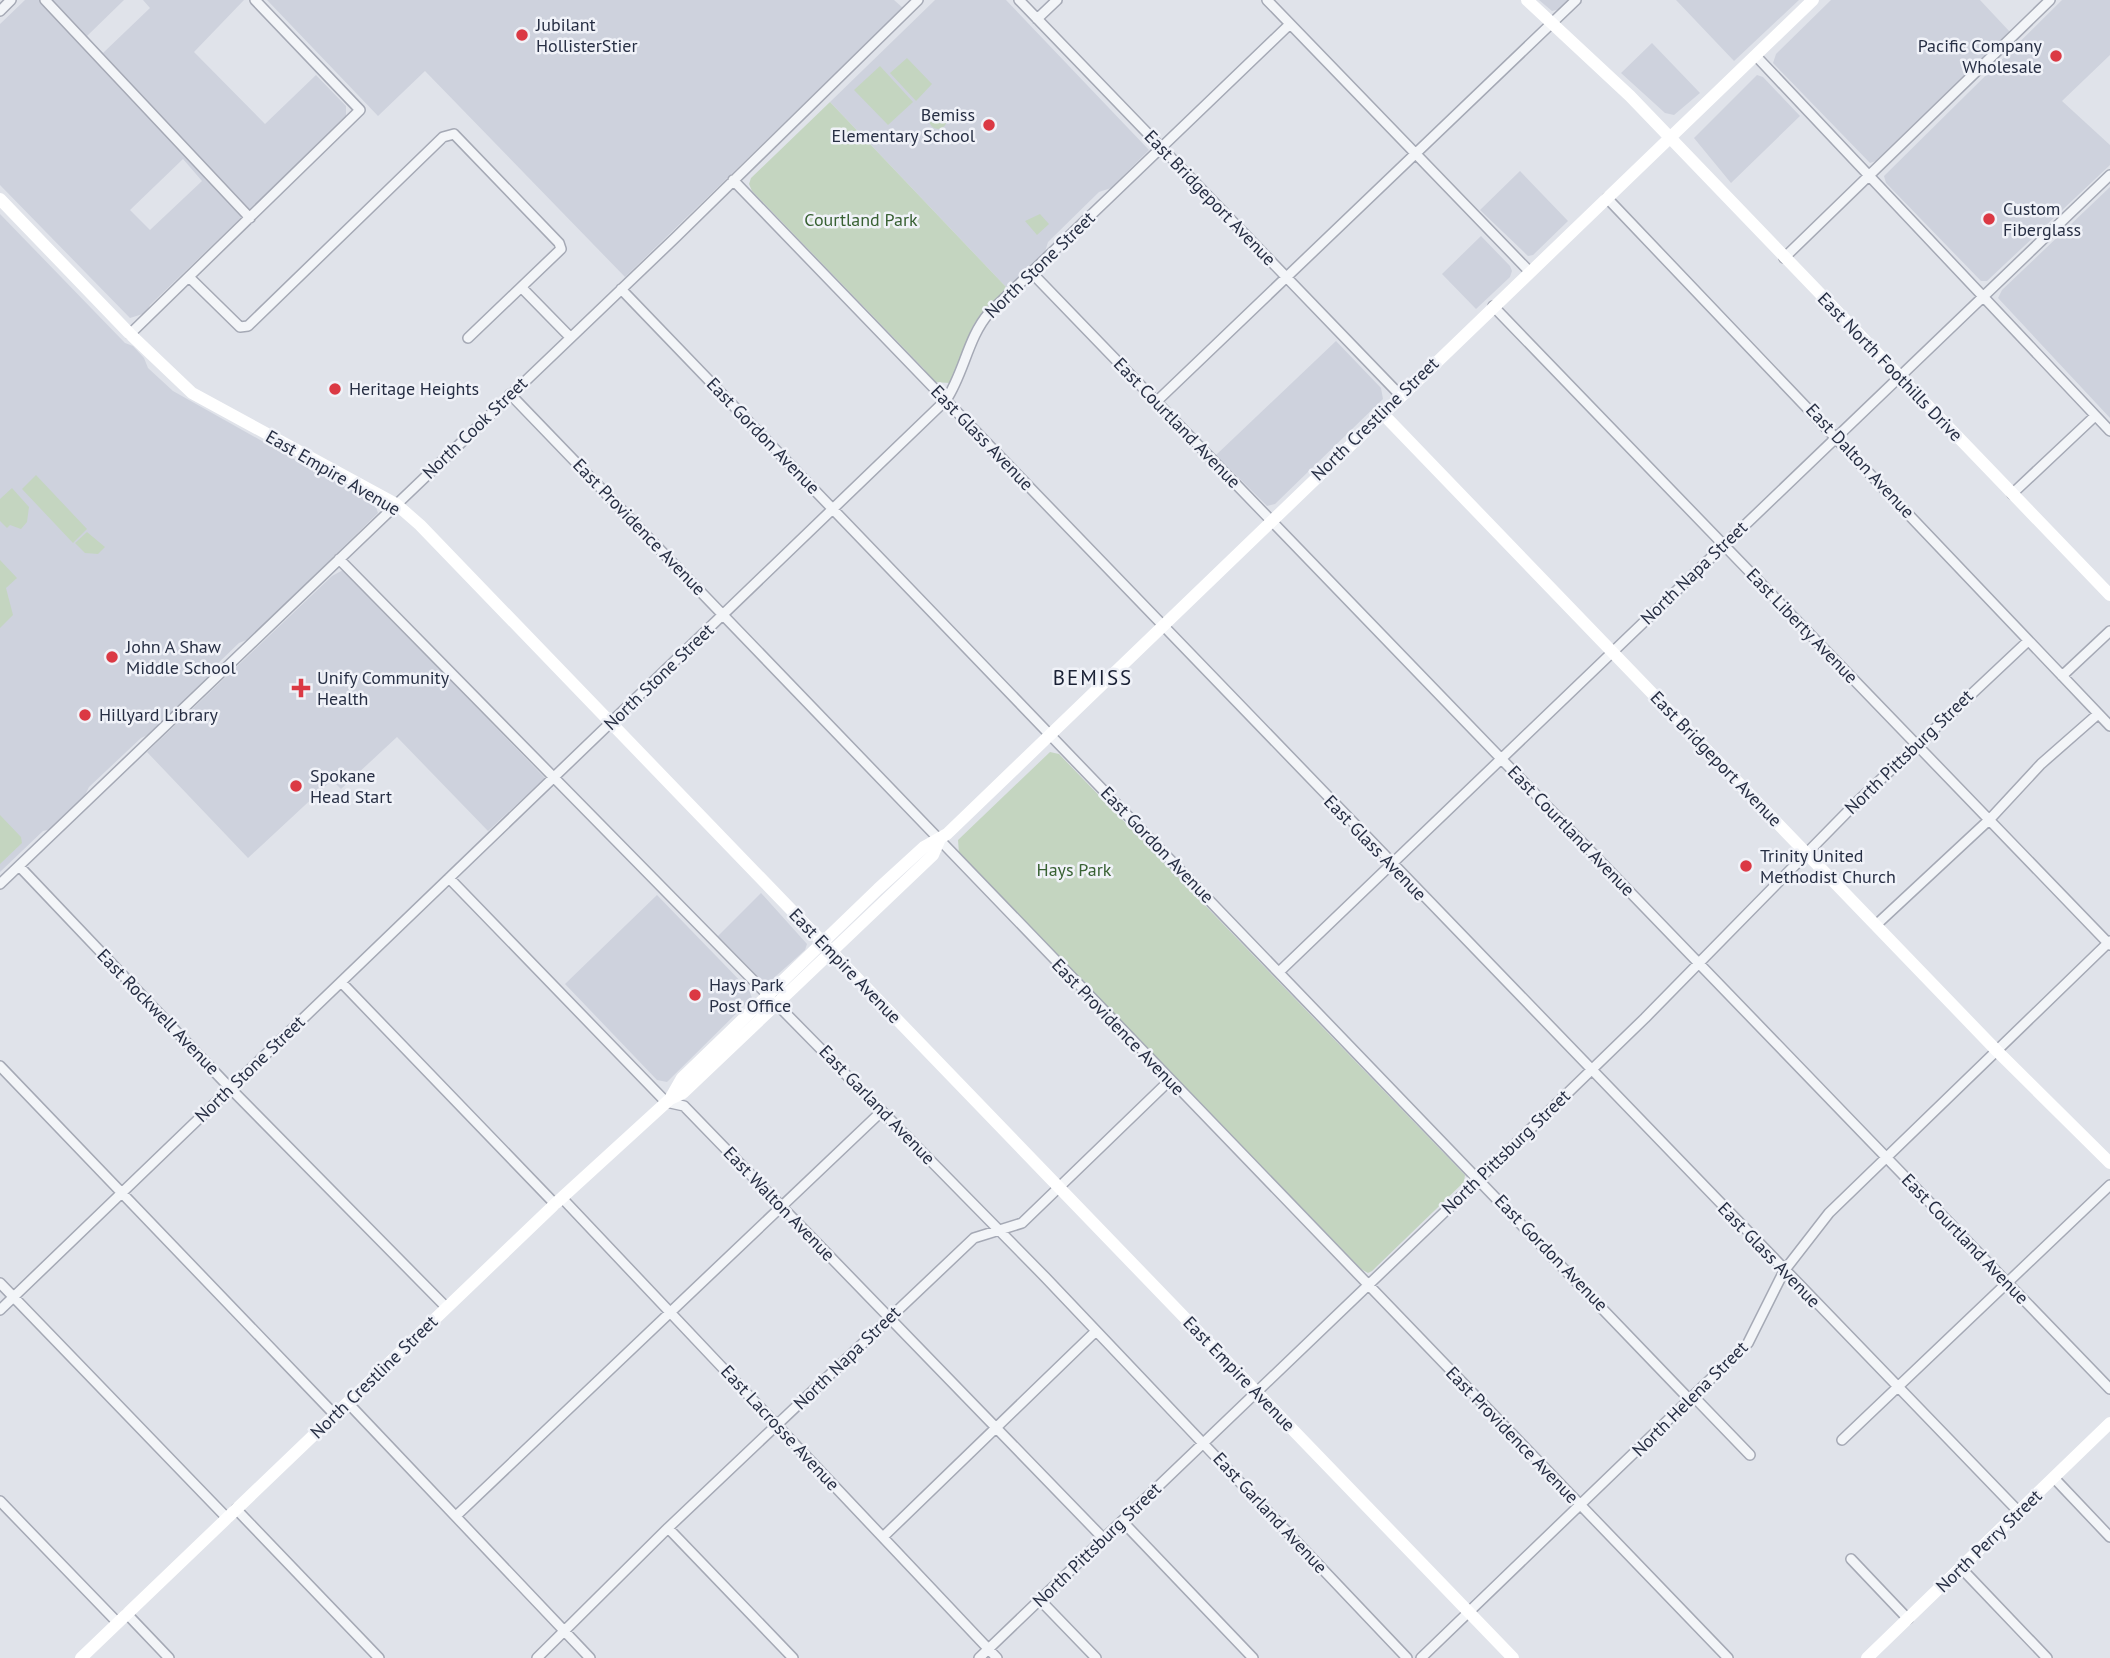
<svg xmlns="http://www.w3.org/2000/svg" width="2110" height="1658" viewBox="0 0 2110 1658" font-family="'PT Sans',sans-serif">
<style>
.built{fill:#ced2dd;fill-rule:evenodd}
.green{fill:#c4d5c0}
.lines{fill:none;stroke-linecap:round;stroke-linejoin:round}
.street-casing{stroke:#a5a9b5;stroke-width:12}
.street{stroke:#f3f5f8;stroke-width:9}
.secondary{stroke:#fff;stroke-width:12}
.poi-dot{fill:#db3944;stroke:#f0f2f8;stroke-width:2.5}
.labels{text-anchor:middle;stroke-width:5;stroke-linejoin:round;paint-order:stroke}
.poi-label{font-size:18px;fill:#272f44;stroke:#f0f2f8;text-anchor:start}
.street-label{font-size:18px;fill:#272f44;stroke:#f0f2f8}
.park-label{font-size:18px;fill:#386133;stroke:#f0f2f8}
.quarter-label{font-size:21px;letter-spacing:2px;fill:#192034;stroke:#f0f2f8}
</style>
<rect width="100%" height="100%" fill="#e0e3ea"/>
<path class="built" d="M25,0H124L87,36L103,53L150,8L143,0H244L194,52L265,124L316,75L346,106V117L150,305L146,313L130,318L0,185V24ZM183,159L202,181L150,230L130,210Z
M267,0H894L903,8L625,277L425,71L378,116Z
M935,0H1006L1149,150L1111,188L1099,192L1048,242L1045,252L1007,288L830,102Z
M1539,0H1571L1561,9L1552,11Z
M1676,0H1799L1734,61Z
M1831,0H1980L2010,32L1876,161L1870,163L1773,63L1776,54Z
M2062,0H2110V55L2062,101L2110,145V165L1987,281H1981L1886,183L1884,176Z
M1652,43L1700,93L1674,115L1665,113L1621,73Z
M1757,75L1763,77L1800,116L1731,183L1694,138Z
M1520,171L1568,221L1533,255L1528,256L1480,210Z
M2110,187V418L1998,298L2002,290Z
M0,214L125,343L133,346L144,358L148,368L173,391L324,476L373,498L378,513L249,639L239,643L210,671L207,680L150,734L141,738L89,787L84,797L52,829L43,831L0,872Z
M1481,236L1510,266L1512,271L1510,277L1476,309L1442,274Z
M1336,341L1381,388L1383,399L1275,504L1267,506L1216,455Z
M343,570L545,778L488,831L397,737L341,789L332,780L248,858L147,752L332,576Z
M761,893L807,944L805,950L767,984L760,982L717,937Z
M657,895L749,990L752,998L667,1082L657,1080L565,984Z"/>
<path class="green" d="M907,58L932,84L916,101L890,73Z
M880,66L913,102L888,125L854,90Z
M830,102L1007,288C995,300 981,311 973,326C964,344 963,370 950,383L933,382L924,369L752,191L749,184L751,178Z
M929 120a9 9 0 1 1 18 0a9 9 0 1 1-18 0Z
M1040,214L1049,224L1037,235L1025,221Z
M36,475L87,529L73,543L22,489Z
M12,488L29,507L27,522L21,529L10,525L7,528L0,521V499Z
M87,532L105,547L98,554L85,553L75,543Z
M0,560L17,578L6,588L13,615L0,628Z
M1050,752L1059,754L1465,1175L1464,1182L1372,1271L1368,1273L1361,1269L959,853L958,840Z
M0,815L21,837L22,843L0,864Z"/>
<g class="lines">
<defs>
<path id="street" d="M45,0L250,218
M1019,0L1400,395
M1267,0L1529,271
M0,11L11,0
M1037,19L1057,0
M1756,56L2110,431
M733,180L2019,1512
M1607,198L2110,726
M1784,258L2050,0
M1032,273L2110,1389
M189,277L240,327L248,326L443,137L454,134L559,243L561,249L468,338
M522,288L570,337
M621,289L1691,1401
M1493,306L2110,945
M130,334L360,110L255,0
M510,394L1728,1658
M1156,402L1576,0
M2012,494L2095,416
M339,559L1045,1277L1407,1658
M2062,676L2110,631
M19,866L230,1088L446,1307
M449,878L666,1102L684,1106L1103,1538
M0,884L676,237L918,0
M1876,925L1990,819L2041,764L2098,714
M1279,972L2110,175
M341,982L555,1204
M0,1066L335,1415
M562,1198L997,1658
M0,1283L227,1518
M0,1310L946,400C964,373 968,337 989,313L1290,24
M1694,1397L1750,1455
M348,1403L590,1658
M1842,1440L2110,1185
M2054,1478L2110,1537
M0,1501L117,1622
M236,1509L379,1658
M456,1516L882,1111
M1122,1521L1253,1658
M668,1528L793,1658
M883,1537L1096,1331
M1851,1559L1908,1619
M1961,1568L2047,1658
M1040,1600L1096,1658
M127,1614L169,1658
M537,1658L668,1528L974,1238L1022,1223L1170,1080
M979,1658L1480,1178L1645,1018L1860,799L2028,641
M1421,1658L1748,1343L1784,1271L1829,1213L2110,941"/>
</defs>
<use href="#street" class="street-casing"/>
<use href="#street" class="street"/>
<path class="secondary" d="M1527,0L1630,96L2110,595
M0,199L130,334L192,393L396,504L420,525L1513,1658
M1382,413L1997,1051L2110,1163
M670,1099L683,1093L933,855L939,841
M81,1658L555,1204L670,1099L682,1078L878,889L924,847L947,834L1813,0
M1867,1658L2110,1423"/>
</g>
<g class="poi-dot">
<circle cx="522" cy="35" r="7"/>
<circle cx="2056" cy="56" r="7"/>
<circle cx="989" cy="125" r="7"/>
<circle cx="1989" cy="219" r="7"/>
<circle cx="335" cy="389" r="7"/>
<circle cx="112" cy="657" r="7"/>
<path d="M297.5 677.5h7v7h7v7h-7v7h-7v-7h-7v-7h7z"/>
<circle cx="85" cy="715" r="7"/>
<circle cx="296" cy="786" r="7"/>
<circle cx="1746" cy="866" r="7"/>
<circle cx="695" cy="995" r="7"/>
</g>
<g class="labels">
<g class="poi-label">
<text x="536" y="31">Jubilant<tspan x="536" dy="21">HollisterStier</tspan></text>
<text x="2042" y="52" text-anchor="end">Pacific Company<tspan x="2042" dy="21">Wholesale</tspan></text>
<text x="975" y="121" text-anchor="end">Bemiss<tspan x="975" dy="21">Elementary School</tspan></text>
<text x="2003" y="215">Custom<tspan x="2003" dy="21">Fiberglass</tspan></text>
<text x="349" y="395">Heritage Heights</text>
<text x="126" y="653">John A Shaw<tspan x="126" dy="21">Middle School</tspan></text>
<text x="317" y="684">Unify Community<tspan x="317" dy="21">Health</tspan></text>
<text x="99" y="721">Hillyard Library</text>
<text x="310" y="782">Spokane<tspan x="310" dy="21">Head Start</tspan></text>
<text x="1760" y="862">Trinity United<tspan x="1760" dy="21">Methodist Church</tspan></text>
<text x="709" y="991">Hays Park<tspan x="709" dy="21">Post Office</tspan></text>
</g>
<g class="street-label">
<text transform="translate(1210 198) rotate(46)" y="6">East Bridgeport Avenue</text>
<text transform="translate(1040 265) rotate(-44)" y="6">North Stone Street</text>
<text transform="translate(1890 367) rotate(46)" y="6">East North Foothills Drive</text>
<text transform="translate(1375 419) rotate(-44)" y="6">North Crestline Street</text>
<text transform="translate(1177 423) rotate(46)" y="6">East Courtland Avenue</text>
<text transform="translate(475 428) rotate(-44)" y="6">North Cook Street</text>
<text transform="translate(763 436) rotate(46)" y="6">East Gordon Avenue</text>
<text transform="translate(982 438) rotate(46)" y="6">East Glass Avenue</text>
<text transform="translate(1860 461) rotate(47)" y="6">East Dalton Avenue</text>
<text transform="translate(333 473) rotate(30)" y="6">East Empire Avenue</text>
<text transform="translate(639 527) rotate(46)" y="6">East Providence Avenue</text>
<text transform="translate(1694 573) rotate(-44)" y="6">North Napa Street</text>
<text transform="translate(1802 626) rotate(46)" y="6">East Liberty Avenue</text>
<text transform="translate(659 677) rotate(-44)" y="6">North Stone Street</text>
<text transform="translate(1909 752) rotate(-44)" y="6">North Pittsburg Street</text>
<text transform="translate(1716 759) rotate(46)" y="6">East Bridgeport Avenue</text>
<text transform="translate(1571 831) rotate(46)" y="6">East Courtland Avenue</text>
<text transform="translate(1157 845) rotate(46)" y="6">East Gordon Avenue</text>
<text transform="translate(1375 848) rotate(46)" y="6">East Glass Avenue</text>
<text transform="translate(845 966) rotate(46)" y="6">East Empire Avenue</text>
<text transform="translate(158 1012) rotate(46)" y="6">East Rockwell Avenue</text>
<text transform="translate(1118 1027) rotate(46)" y="6">East Providence Avenue</text>
<text transform="translate(250 1069) rotate(-44)" y="6">North Stone Street</text>
<text transform="translate(877 1105) rotate(46)" y="6">East Garland Avenue</text>
<text transform="translate(1506 1152) rotate(-44)" y="6">North Pittsburg Street</text>
<text transform="translate(779 1204) rotate(46)" y="6">East Walton Avenue</text>
<text transform="translate(1965 1239) rotate(46)" y="6">East Courtland Avenue</text>
<text transform="translate(1551 1253) rotate(46)" y="6">East Gordon Avenue</text>
<text transform="translate(1769 1255) rotate(46)" y="6">East Glass Avenue</text>
<text transform="translate(847 1358) rotate(-44)" y="6">North Napa Street</text>
<text transform="translate(1239 1374) rotate(46)" y="6">East Empire Avenue</text>
<text transform="translate(374 1377) rotate(-44)" y="6">North Crestline Street</text>
<text transform="translate(1690 1399) rotate(-45)" y="6">North Helena Street</text>
<text transform="translate(780 1428) rotate(47)" y="6">East Lacrosse Avenue</text>
<text transform="translate(1512 1435) rotate(46)" y="6">East Providence Avenue</text>
<text transform="translate(1270 1513) rotate(47)" y="6">East Garland Avenue</text>
<text transform="translate(1989 1541) rotate(-44)" y="6">North Perry Street</text>
<text transform="translate(1097 1545) rotate(-44)" y="6">North Pittsburg Street</text>
</g>
<g class="park-label">
<text x="861" y="226">Courtland Park</text>
<text x="1074" y="876">Hays Park</text>
</g>
<g class="quarter-label">
<text x="1093" y="685">BEMISS</text>
</g>
</g>
</svg>
